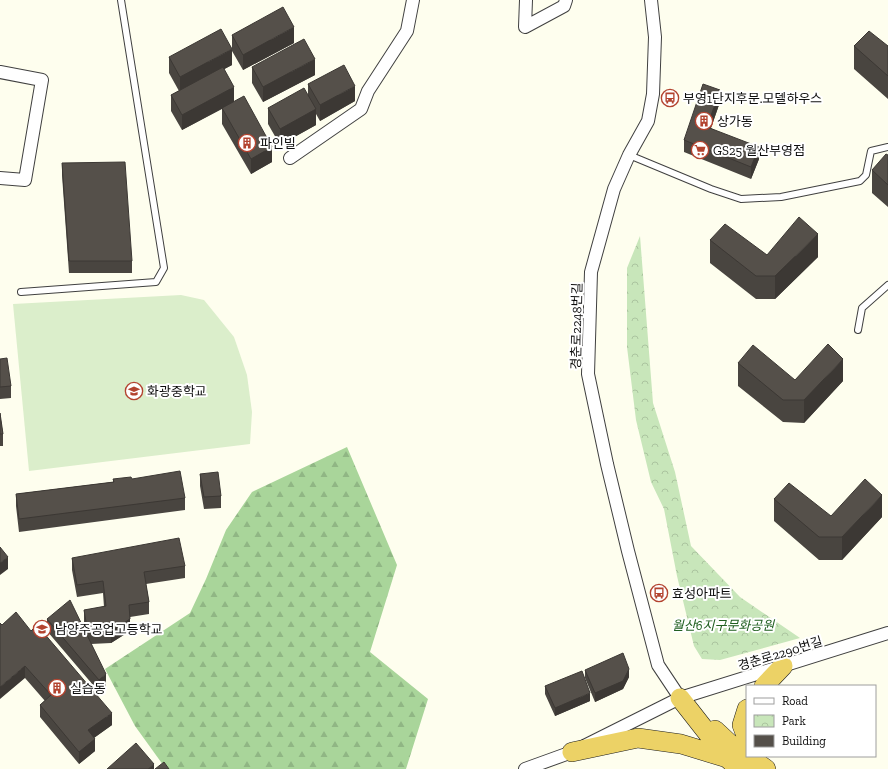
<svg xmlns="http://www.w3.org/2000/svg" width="888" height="769" viewBox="0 0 888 769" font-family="'Zilla Slab','Noto Sans KR',serif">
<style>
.forest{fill:url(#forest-firs)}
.park{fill:url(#park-crowns)}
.pitch{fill:#dbeecb}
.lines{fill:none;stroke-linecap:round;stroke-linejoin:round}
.service-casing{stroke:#404040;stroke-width:8}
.minor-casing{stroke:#404040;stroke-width:14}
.trunk-casing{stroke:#1e1e1e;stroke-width:20}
.service{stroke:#fff;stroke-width:6}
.minor{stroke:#fff;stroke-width:12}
.trunk{stroke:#ecd266;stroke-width:19}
.wall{fill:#494540}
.shaded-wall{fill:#3c3834}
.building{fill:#55504a;stroke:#3c3834}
.labels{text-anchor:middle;stroke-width:4;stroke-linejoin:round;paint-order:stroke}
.poi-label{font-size:13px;fill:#0d0d0d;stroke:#fff;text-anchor:start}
.street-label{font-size:13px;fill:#0d0d0d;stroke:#fff}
.park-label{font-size:13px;font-style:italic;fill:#226022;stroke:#fff}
</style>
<defs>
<pattern id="forest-firs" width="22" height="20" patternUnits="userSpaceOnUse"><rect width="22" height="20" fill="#a9d59a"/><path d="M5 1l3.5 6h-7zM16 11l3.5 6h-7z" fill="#90b684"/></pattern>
<pattern id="park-crowns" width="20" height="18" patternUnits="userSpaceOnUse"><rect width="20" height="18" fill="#c8e6ba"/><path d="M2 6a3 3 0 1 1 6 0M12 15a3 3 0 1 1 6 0" fill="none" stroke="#abc49f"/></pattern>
</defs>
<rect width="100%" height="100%" fill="#fefeee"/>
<path class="forest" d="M347,447L397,565L370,652L428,699L406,769H166L135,726L105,669L190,613L206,579L226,530L252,492Z"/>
<path class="park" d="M640,236L653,403L675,472L691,546L740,597L800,638L720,660L702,659L694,646L677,576L664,509L651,482L636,420L627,347V268Z"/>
<path class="pitch" d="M181,295L204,300L234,337L247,375L252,412L250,444L29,471L13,304Z"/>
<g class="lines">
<defs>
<path id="service" d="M629,155L711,189L741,199L781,197L860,181L866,175L871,151L888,147
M21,292L156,282L164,268L121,0
M858,330L862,308L888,285"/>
<path id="minor" d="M526,0L525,27L564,6L566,0
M651,0L655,37L653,94L648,121L629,155L614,189L591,272L588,374L607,464L628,551L658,665L680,698
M0,72L42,80L25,180L0,178
M290,158L361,109L368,91L407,31L413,0
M525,769L572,752L680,698L888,633"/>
<path id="trunk" d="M764,686L783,666
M680,698L727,758L740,769
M747,709L742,725L747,738
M715,730L729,743L747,756
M572,752L638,738L681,744L727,758
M748,756L766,769"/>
</defs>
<use href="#service" class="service-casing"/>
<use href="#minor" class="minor-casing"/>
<use href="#trunk" class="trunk-casing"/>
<use href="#service" class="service"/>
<use href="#minor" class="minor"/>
<use href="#trunk" class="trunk"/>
</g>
<path class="wall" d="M232,35L294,43L243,70L232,51Z
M854,46H888V99L854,69Z
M169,57L232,65L224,69L234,102L272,162L251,174L222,124V109L182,130L171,111V95L179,91L169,73Z
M252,67L315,75L263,102L252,83Z
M308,84L355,101L320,121L316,114V125L280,145L268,124V108L308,96Z
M720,102L711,128L759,159L751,179L684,152V140Z
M888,155V207L872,193V170Z
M62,163L132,261V273H69L62,175Z
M710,240L767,255L818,257L775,299H756L710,263Z
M0,359L11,386V398L0,399Z
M738,363L795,380L843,381L804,423L783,422L738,386Z
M0,413L3,434V446H0Z
M200,474L221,496V508L204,509L200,486Z
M113,479H132L185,498V510L19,532L16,506V494L113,482Z
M774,499L831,516L882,517L842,560H819L774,521Z
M72,558L185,566V578L146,584L149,602V614L130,617V631L111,643L91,644L106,686L99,692L47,631V619L86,633L84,622V610L104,607L103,593L77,597L72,570Z
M2,625L31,631L112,725L94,738L95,751L79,764L40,717V705L45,701L25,678Z
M585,670L629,677L623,689L595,702L585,678Z
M545,686L590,701L555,716L545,694Z"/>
<path class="shaded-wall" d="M294,27V43L243,70V55Z
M232,49V65L180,93V77Z
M315,59V75L263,102V87Z
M355,86V101L320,121V105Z
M234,87V102L182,130V115Z
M720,90V102L707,139V127Z
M316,109V125L280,145V129Z
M272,147V162L251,174V159Z
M759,147V159L751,179V167Z
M818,234V257L775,299V276Z
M843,359V381L804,423V400Z
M882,495V517L842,560V537Z
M8,557V569L0,575V563Z
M130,619V631L111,643V631Z
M25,666V678L0,699V687Z
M629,669V677L623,689L595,702V693Z
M106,674V686L99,692V680Z
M590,693V701L555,716V708Z
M112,713V725L88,742V730Z
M95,739V751L79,764V752Z
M154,764V769H148Z"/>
<path class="building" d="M283,7L294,27L243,55L232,35Z
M221,29L232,49L180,77L169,57Z
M869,31L888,46V76L854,46Z
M304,39L315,59L263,87L252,67Z
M344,65L355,86L320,105L308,84Z
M223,67L234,87L182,115L171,95Z
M703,84L720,90L707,127L759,147L751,167L684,140Z
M304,88L316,109L280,129L268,108Z
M244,96L272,147L251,159L222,108Z
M886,154L888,155V185L872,170Z
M125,162L132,261H69L62,163Z
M799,217L818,234L775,276H756L710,240L725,224L767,255Z
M828,344L843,359L804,400H783L738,363L753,345L795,380Z
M7,358L11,386L0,387V359Z
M0,413L3,434H0Z
M180,471L185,498L19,519L16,494L114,482L113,479L131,477L132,479Z
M218,472L221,496L204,497L200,474Z
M865,479L882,495L842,537H819L774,499L789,483L831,516Z
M179,538L185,566L144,572L149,602L129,605L130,619L111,631L88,633L84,610L106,606L103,581L77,585L72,558Z
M0,547L8,557L0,563Z
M70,600L106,674L99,680L47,619Z
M16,612L31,631L37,625L112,713L88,730L95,739L79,752L40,705L51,695L25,666L0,687V623L2,625Z
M623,653L629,669L623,681L595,693L585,670Z
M582,671L590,693L555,708L545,686Z
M136,743L154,764L148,769H107Z
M164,762L169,769H155Z"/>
<defs>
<symbol id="bus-ring" viewBox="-11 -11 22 22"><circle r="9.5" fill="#fff" stroke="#b3432f" stroke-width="1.5"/><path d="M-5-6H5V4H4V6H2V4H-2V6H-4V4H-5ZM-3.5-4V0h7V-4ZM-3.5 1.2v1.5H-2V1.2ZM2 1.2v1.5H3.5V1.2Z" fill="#b3432f"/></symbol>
<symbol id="building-ring" viewBox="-11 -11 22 22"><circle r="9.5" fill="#fff" stroke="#b3432f" stroke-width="1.5"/><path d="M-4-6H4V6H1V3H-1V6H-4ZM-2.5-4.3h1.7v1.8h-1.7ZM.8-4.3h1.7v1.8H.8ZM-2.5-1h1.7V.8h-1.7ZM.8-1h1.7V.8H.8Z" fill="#b3432f"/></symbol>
<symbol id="supermarket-ring" viewBox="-11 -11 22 22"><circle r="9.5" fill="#fff" stroke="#b3432f" stroke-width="1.5"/><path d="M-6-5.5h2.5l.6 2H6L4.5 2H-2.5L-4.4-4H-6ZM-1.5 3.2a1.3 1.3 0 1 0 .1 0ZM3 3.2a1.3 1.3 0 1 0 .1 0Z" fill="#b3432f"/></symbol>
<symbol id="school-ring" viewBox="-11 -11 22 22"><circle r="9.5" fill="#fff" stroke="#b3432f" stroke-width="1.5"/><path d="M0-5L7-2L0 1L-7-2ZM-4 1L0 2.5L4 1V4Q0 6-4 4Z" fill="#b3432f"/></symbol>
</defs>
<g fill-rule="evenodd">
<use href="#bus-ring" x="660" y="88" width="20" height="20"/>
<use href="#building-ring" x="694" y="111" width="20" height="20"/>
<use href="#building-ring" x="237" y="133" width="20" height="20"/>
<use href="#supermarket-ring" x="690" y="140" width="20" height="20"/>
<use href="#school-ring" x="124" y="381" width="20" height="20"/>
<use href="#bus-ring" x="649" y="583" width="20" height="20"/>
<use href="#school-ring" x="32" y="619" width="20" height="20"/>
<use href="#building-ring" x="47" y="678" width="20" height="20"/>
</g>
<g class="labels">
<g class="poi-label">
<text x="683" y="103">부영1단지후문.모델하우스</text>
<text x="717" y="126">상가동</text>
<text x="260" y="148">파인빌</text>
<text x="713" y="155">GS25 월산부영점</text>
<text x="147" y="396">화광중학교</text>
<text x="672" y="598">효성아파트</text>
<text x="55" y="634">남양주공업고등학교</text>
<text x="70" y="693">실습동</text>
</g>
<g class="street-label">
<text transform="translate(576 326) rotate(-89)" y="5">경춘로2248번길</text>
<text transform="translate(780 653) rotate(-17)" y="5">경춘로2290번길</text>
</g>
<g class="park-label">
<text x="723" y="630">월산6지구문화공원</text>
</g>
</g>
<rect x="746" y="685" width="130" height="72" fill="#ffffff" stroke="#9e9e9e"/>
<rect x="754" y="698" width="20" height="6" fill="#ffffff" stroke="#9e9e9e"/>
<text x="782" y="705" font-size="12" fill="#0d0d0d">Road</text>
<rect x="754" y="715" width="20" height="12" fill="url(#park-crowns)" stroke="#9e9e9e"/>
<text x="782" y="725" font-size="12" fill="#0d0d0d">Park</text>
<rect x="754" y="735" width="20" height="12" fill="#55504a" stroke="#9e9e9e"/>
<text x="782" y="745" font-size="12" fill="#0d0d0d">Building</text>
</svg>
